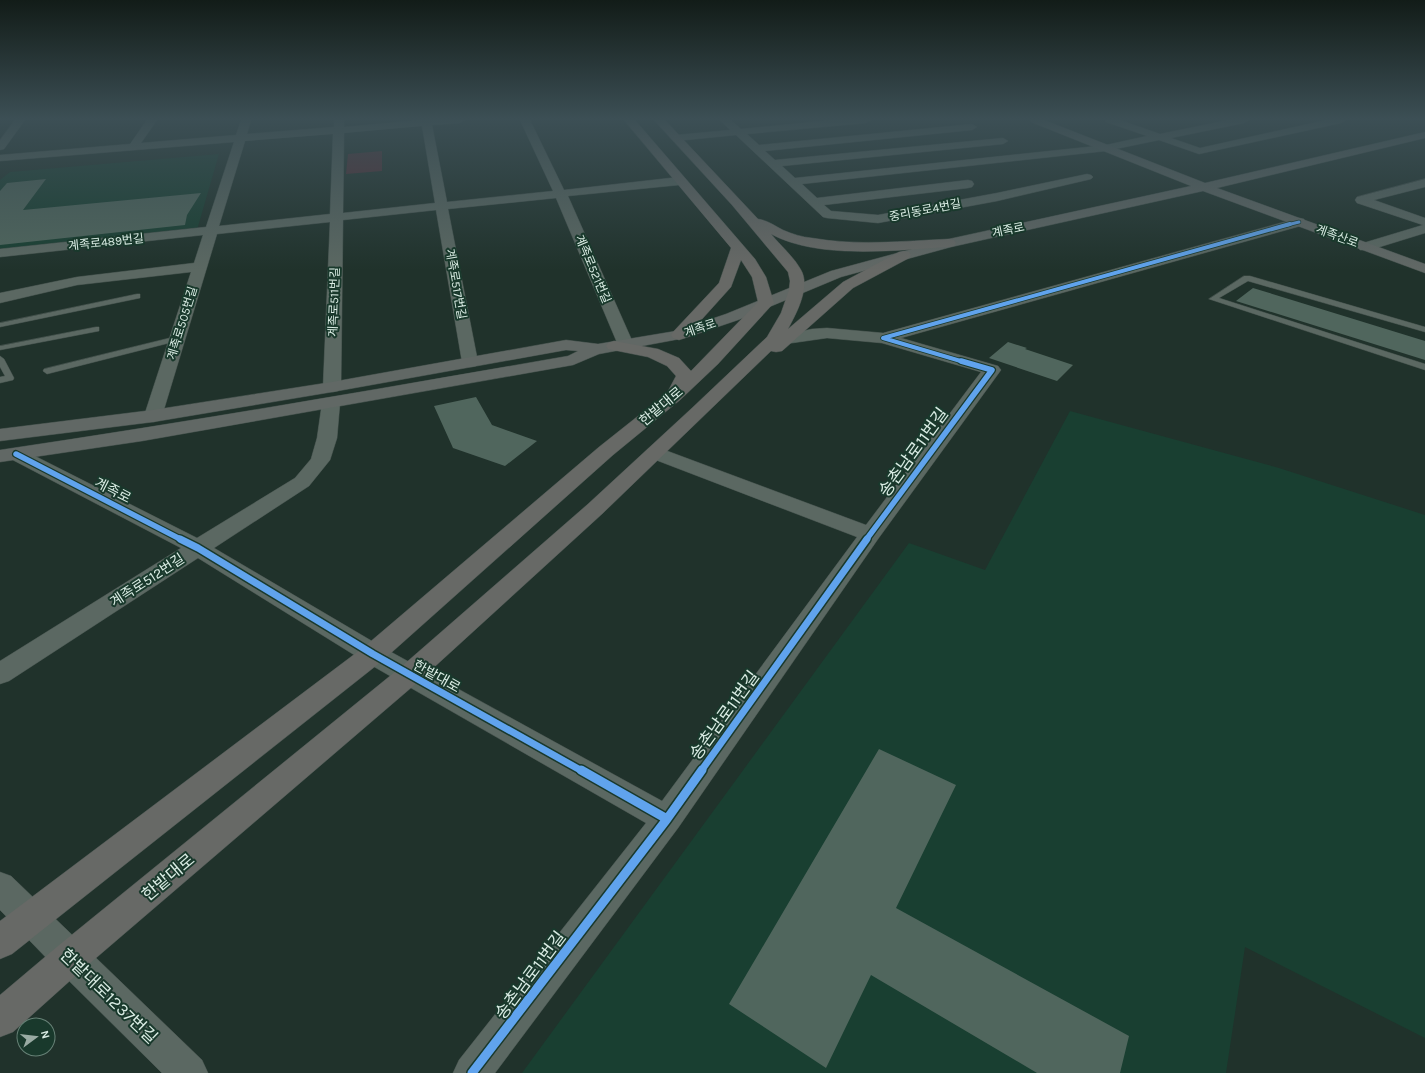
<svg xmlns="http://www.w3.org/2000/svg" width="1425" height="1073" viewBox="0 0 1425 1073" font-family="Karla,'Noto Sans KR',sans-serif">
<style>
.built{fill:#193f31}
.green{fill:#572c35}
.building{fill:#50665d}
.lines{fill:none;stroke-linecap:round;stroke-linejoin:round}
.service-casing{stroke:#404e49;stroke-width:1}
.minor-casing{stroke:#404e49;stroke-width:1}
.secondary-casing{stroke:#404e49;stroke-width:1}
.primary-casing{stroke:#404e49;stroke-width:1}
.service{fill:#5b6862;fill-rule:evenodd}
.minor{fill:#5b6862;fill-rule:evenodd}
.secondary{fill:#616865;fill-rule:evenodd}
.primary{fill:#676966;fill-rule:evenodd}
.cycleway-far4-casing{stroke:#19392c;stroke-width:4.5}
.cycleway-far3-casing{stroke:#19392c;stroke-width:5.5}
.cycleway-far2-casing{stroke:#19392c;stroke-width:8}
.cycleway-far1-casing{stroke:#19392c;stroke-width:10}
.cycleway-casing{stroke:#19392c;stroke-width:12}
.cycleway-far4{stroke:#60a3ed;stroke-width:3}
.cycleway-far3{stroke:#60a3ed;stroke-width:4}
.cycleway-far2{stroke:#60a3ed;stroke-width:5.5}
.cycleway-far1{stroke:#60a3ed;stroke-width:7}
.cycleway{stroke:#60a3ed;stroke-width:9}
.labels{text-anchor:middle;stroke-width:4;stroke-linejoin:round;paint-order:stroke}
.far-street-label{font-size:12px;fill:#daece4;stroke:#19392c}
.street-label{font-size:14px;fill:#daece4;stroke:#19392c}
.near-street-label{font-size:17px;fill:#daece4;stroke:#19392c}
</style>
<rect width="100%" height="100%" fill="#20322b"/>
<path class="built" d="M219,154L197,230L0,250V180L10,172Z
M1070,411L1279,468L1425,515V1038L1245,947L1226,1073H522L909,543L985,570Z"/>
<path class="green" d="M382,151V171L346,174L348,154Z"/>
<path class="building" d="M46,179L23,210L201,193L187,215L185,225L0,245V191L7,183Z
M1253,288L1425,341V360L1236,301Z
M1008,342L1027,348L1025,349L1073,365L1057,381L989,358Z
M476,397L492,425L537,441L505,466L453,448L434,406Z
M879,749L956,785L896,908L1129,1036L1120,1073H1037L871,975L826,1068L729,1004Z"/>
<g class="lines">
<defs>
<path id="service" d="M1244,276H1250L1425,327V332L1248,281L1219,298L1425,364V370L1209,299Z
M137,294H140V298L0,327V323Z
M96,327H99V331L0,350V346Z
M178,336H181V340L47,374L43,371L44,369Z
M0,356L4,359L14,378L13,380L0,383V377L5,376L0,367Z"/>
<path id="minor" d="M15,120H25L4,149L0,150V140Z
M147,120H157L141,143L236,135L241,120H251L247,134L334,127V120H344V127L421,120H465L460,123L432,125L447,202L553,191L520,120H530L564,190L679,177L683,179L685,181L683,183L679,185L568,196L634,345L632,348L626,350L620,348L618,345L556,198L448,209L478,362L476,366L470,367L464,366L462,362L436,210L343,220L341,387L338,391L332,392L326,391L323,387L330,222L217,234L162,416L160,420L153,422L146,420L144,416L191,272L77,285L0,303V293L77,277L194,263L203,235L0,257V249L206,227L234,142L0,161V155L130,144ZM422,126L435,203L343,213L344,133ZM333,134L330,214L219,226L245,141Z
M720,120H731L741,129L832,120H871L866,123L747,134L759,145L972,124L977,127L972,130L765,151L775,160L1003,138L1008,141L1003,144L782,166L795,178L1106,145L1147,136L1106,122L1105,120H1120L1160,134L1228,120H1249L1244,123L1171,138L1200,148L1326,120H1346L1341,123L1199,154L1159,140L1106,151L802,184L817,198L968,180L972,181L974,184L972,187L968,188L824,205L831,211L878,215L997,193L1087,174L1091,175L1093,177L1091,179L1087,180L997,201L878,223L827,218L823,217L736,135L676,141L671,138L676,135L730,130Z
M1425,179V187L1374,200L1425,218V233L1370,250H1360L1358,247L1360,244L1423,225L1357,203L1355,200L1357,197Z
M1299,218L1304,219L1305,222L1304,225L901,338L998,366L1001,370L878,539L678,828L495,1073H453L459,1060L646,823L364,661L198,558L9,681L0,684V661L181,548L9,458L6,454L9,450L16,448L23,450L197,538L295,478L311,459L317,438L322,403L325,399L331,398L337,399L340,403L337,438L330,460L309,486L214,548L382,647L662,801L857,537L648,457L645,453L648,449L655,447L662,449L866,525L981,372L882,343L827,338L785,344L779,342L777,339L779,336L812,329L827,328L883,333Z
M0,872L11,876L202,1060L208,1073H162L58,970L0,910Z"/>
<path id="secondary" d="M1030,120H1044L1205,183L1425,132V138L1217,188L1425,264V273L1203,191L951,247L841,277L738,320L685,338L599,354L573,365L142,441L0,462V450C190,422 379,389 568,356L578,351L566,350L332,392L153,422L0,441V429L153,410L332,382L566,340L598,344L676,331L726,314L831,271L949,239L1191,186L1031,122Z"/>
<path id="primary" d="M624,120H635L755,259L766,277L774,303L771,306L718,364L680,400L613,455L382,661L12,954L0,959V921L364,647L599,447L667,393L676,376L667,366L648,357L608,349L606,346L608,343L614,341L658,349L679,358L691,371L758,302L752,277L741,260L731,287L685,338L679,340L673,338L671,335L673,332L719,283L731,248Z
M654,120H665L758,219C767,220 775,226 783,230C792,234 802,237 812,238C857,246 903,241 949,239L954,240L956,243L954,246L949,247C896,250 819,260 771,234C780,245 794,257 801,270C811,287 796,314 788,329L843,282L899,252L904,251L909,252L911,255L909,258L853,288L782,351L776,352L771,351L602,514L419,681L82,970L13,1032L0,1037V995L58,946L401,667L588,504L692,408L767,337L781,313L789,290L790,281L788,272L732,205Z"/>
</defs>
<use href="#service" class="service-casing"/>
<use href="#minor" class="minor-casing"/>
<use href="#secondary" class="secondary-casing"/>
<use href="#primary" class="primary-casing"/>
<use href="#service" class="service"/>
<use href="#minor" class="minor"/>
<use href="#secondary" class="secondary"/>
<use href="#primary" class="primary"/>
<defs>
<path id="cycleway-far4" d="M1287,225L1299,222"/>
<path id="cycleway-far3" d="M964,362L883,338L1290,224"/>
<path id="cycleway-far2" d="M16,454L182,540
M866,540L992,370L961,361"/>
<path id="cycleway-far1" d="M180,539L198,548L373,654L582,771
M701,771L867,539"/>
<path id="cycleway" d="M581,770L667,819
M472,1073L667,819L702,770"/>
</defs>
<use href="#cycleway-far4" class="cycleway-far4-casing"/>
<use href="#cycleway-far3" class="cycleway-far3-casing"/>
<use href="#cycleway-far2" class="cycleway-far2-casing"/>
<use href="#cycleway-far1" class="cycleway-far1-casing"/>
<use href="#cycleway" class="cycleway-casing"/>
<use href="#cycleway-far4" class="cycleway-far4"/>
<use href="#cycleway-far3" class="cycleway-far3"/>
<use href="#cycleway-far2" class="cycleway-far2"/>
<use href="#cycleway-far1" class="cycleway-far1"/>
<use href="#cycleway" class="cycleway"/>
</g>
<linearGradient id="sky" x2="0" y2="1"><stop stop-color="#121c18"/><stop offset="0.44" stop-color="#3c4f55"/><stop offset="1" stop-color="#3c4f55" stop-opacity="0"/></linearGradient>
<rect width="1425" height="270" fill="url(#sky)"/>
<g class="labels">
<g class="far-street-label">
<text transform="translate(925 210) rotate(-11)" y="4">중리동로4번길</text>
<text transform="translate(1008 230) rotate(-12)" y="4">계족로</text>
<text transform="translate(1337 236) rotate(20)" y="4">계족산로</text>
<text transform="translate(106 242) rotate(-6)" y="4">계족로489번길</text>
<text transform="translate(593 269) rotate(67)" y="4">계족로521번길</text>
<text transform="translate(456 284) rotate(80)" y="4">계족로517번길</text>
<text transform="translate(334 302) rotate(-88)" y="4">계족로511번길</text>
<text transform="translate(182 323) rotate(-73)" y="4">계족로505번길</text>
<text transform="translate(700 328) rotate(-19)" y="4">계족로</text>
</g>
<g class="street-label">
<text transform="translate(661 406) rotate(-40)" y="5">한밭대로</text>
<text transform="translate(113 490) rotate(27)" y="5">계족로</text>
<text transform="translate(147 580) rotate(-33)" y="5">계족로512번길</text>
<text transform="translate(437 676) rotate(29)" y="5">한밭대로</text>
</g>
<g class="near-street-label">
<text transform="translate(913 452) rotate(-54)" y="6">송촌남로11번길</text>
<text transform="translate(724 715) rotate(-54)" y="6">송촌남로11번길</text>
<text transform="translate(168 877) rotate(-40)" y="6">한밭대로</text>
<text transform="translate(530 975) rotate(-53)" y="6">송촌남로11번길</text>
<text transform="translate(109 996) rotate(44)" y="6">한밭대로1237번길</text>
</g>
</g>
<g transform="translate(36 1037) rotate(75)"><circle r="19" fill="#19392c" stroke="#668176"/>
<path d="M0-3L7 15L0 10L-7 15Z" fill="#99aba3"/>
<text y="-6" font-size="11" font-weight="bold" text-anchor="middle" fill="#daece4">N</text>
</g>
</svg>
